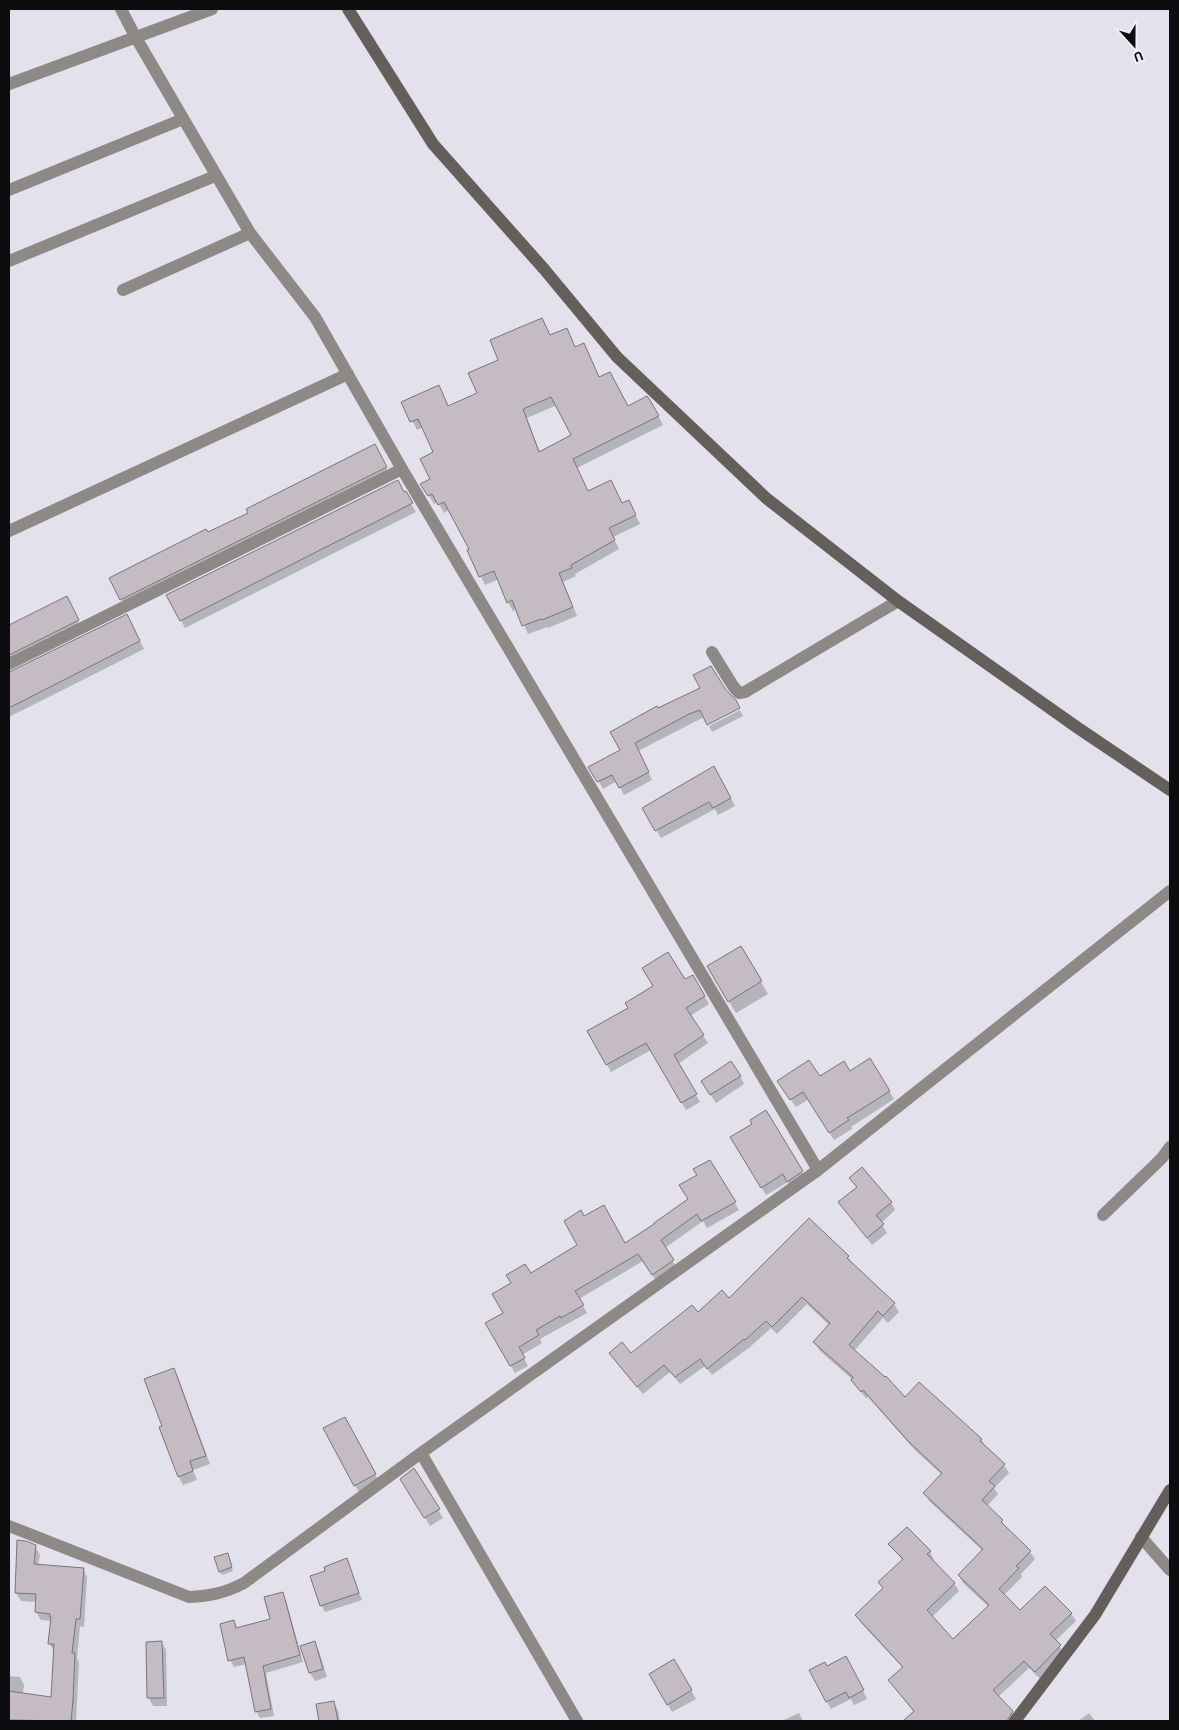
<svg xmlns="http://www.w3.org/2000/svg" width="1179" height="1730" viewBox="0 0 1179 1730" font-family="'Alegreya Sans',sans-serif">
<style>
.shadow{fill:#0003;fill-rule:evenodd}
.building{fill:#c5bbc2;stroke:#7d737a;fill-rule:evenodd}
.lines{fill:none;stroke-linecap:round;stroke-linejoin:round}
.street{stroke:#8d8986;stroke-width:12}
.secondary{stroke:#655f5b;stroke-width:12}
</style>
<rect width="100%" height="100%" fill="#e2e1ec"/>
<path class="shadow" d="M567,330L576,348L584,345L600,378L628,407L655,410L663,425L577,468L588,492L611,482L622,504L633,510L640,524L613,537L619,549L575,574L576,576L563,582L577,616L548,628L547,627L528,634L517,609L513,611L508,602L499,579L485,585L468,550L471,549L449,510L444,513L438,502L434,504L422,484L431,480L435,453L423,427L417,430L403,403L443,395L449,407L479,394L550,337ZM557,405L572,436L540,452L527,418Z
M379,453L390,476L126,607L121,599L208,533Z
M404,493L416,512L185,628L181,620Z
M66,598L82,629L9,666V626Z
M131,624L144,649L9,717V672L13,673Z
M725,691L704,717L638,751L652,780L624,795L617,781L603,789L590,767L621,751L658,710Z
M740,710L743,716L712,732L709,726Z
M714,767L735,806L718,815L715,809L661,838L644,808Z
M741,948L768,994L736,1013L708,967Z
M692,976L709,1004L690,1016L708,1043L678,1064L700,1102L686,1110L651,1050L611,1072L589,1031Z
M870,1060L894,1099L851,1127L852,1129L834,1140L809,1099L796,1107L784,1090L820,1078L849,1072Z
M740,1076L744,1084L716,1103L707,1089Z
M766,1112L806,1179L793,1189L788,1182L766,1195L732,1138L754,1124Z
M709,1161L739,1210L707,1228L703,1221L665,1248L677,1268L657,1282L643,1261L579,1299L587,1313L540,1339L542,1343L522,1355L528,1366L515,1373L487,1324L504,1313L530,1275L579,1246L584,1217L625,1245L689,1199L698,1175Z
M851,1179L891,1202L895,1210L881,1223L887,1233L872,1245L840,1202L857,1188Z
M848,1257L852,1264L894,1304L899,1312L888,1323L883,1318L854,1351L905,1399L981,1439L986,1447L1004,1465L1009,1473L994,1488L998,1494L987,1506L1002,1521L1006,1529L1030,1552L1035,1559L1021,1574L1022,1577L1004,1595L1020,1611L1071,1613L1076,1621L1055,1641L1065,1654L1040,1679L1029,1668L998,1697L1012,1711L1016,1719L1015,1721H903L915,1713L894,1687L890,1680L903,1668L861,1623L856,1615L883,1589L879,1582L903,1561L890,1544L930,1552L934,1560L932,1561L954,1583L959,1591L932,1617L953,1641L989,1607L963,1583L959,1575L983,1551L929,1501L925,1493L942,1475L914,1449L868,1397L866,1398L857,1388L853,1380L819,1350L815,1342L829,1325L807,1304L777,1334L771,1328L750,1347L712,1375L705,1366L680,1384L670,1372L643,1394L615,1361L610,1353L631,1355L698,1314L729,1300Z
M174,1369L178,1377L210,1464L193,1470L197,1480L183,1485L179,1477L163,1427Z
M324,1429L351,1431L382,1487L362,1498Z
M414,1470L443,1518L430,1526L406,1487Z
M35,1546L40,1555L38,1565L83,1569L87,1577L84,1627L80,1626L77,1658L79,1662L76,1721H9V1676L20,1677L24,1685L23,1694L52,1698L54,1651L49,1643L52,1621L41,1620L36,1612L37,1602L21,1601L16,1593Z
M229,1558L233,1571L222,1575L220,1571Z
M346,1560L362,1600L325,1612L321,1605L327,1572Z
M282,1593L286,1600L303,1662L266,1673L274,1716L260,1718L256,1711L247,1664L234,1667L230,1660L234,1622L238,1628L272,1620Z
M161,1642L166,1650L167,1706H153L149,1698L147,1643Z
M314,1643L319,1651L327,1677L315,1681L310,1673L302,1647Z
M674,1661L696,1699L672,1712L651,1674Z
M850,1665L867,1699L854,1705L851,1699L831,1709L827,1702V1667Z
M333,1702L338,1710L340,1721H321L318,1705Z
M799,1713L803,1721H785L784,1720Z
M1089,1713L1095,1721H1078Z"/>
<path class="building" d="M542,318L550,335L567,328L575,347L584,343L599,377L610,372L628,406L647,396L650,400L659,416L573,459L588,491L611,480L622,503L629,500L636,515L609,528L615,540L571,565L572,568L559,573L573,607L542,620L541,619L522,626L512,600L507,603L494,571L479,577L467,550L469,549L444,502L438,505L432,494L428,496L420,484L430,479L420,459L433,452L418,419L410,422L401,402L439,385L448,406L477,393L468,373L498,360L490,340ZM551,397L571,435L539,452L523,409Z
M375,444L387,467L120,600L109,578L206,529L208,532L248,513L246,509Z
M398,480L404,492L406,491L413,503L180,621L166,595Z
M67,596L79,620L9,655V625Z
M127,614L140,641L9,708V672Z
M711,666L726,690L736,700L740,708L707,725L700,710L689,714L635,743L649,772L619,788L612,775L597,782L588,767L620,750L610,732L657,706L658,708L700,688L693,675Z
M714,766L731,798L713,808L709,802L655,831L642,808Z
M741,946L762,981L728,1002L707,966Z
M668,952L685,979L693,975L705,996L686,1008L704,1035L674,1055L697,1094L681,1103L646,1043L606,1065L587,1031L628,1008L625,1003L653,986L642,968Z
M870,1058L890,1091L847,1118L849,1120L829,1133L803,1092L790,1100L777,1081L809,1060L820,1076L844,1061L850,1071Z
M731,1061L741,1076L710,1095L701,1081Z
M766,1110L803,1171L787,1182L783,1174L761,1188L730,1137L752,1124L750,1120Z
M710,1160L736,1202L701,1221L697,1214L661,1240L674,1260L652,1275L638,1254L575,1291L584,1305L561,1318L560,1316L536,1330L539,1335L519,1347L525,1358L510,1366L485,1323L503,1313L492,1294L511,1283L506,1275L525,1264L531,1273L577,1245L564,1221L581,1210L584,1216L604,1205L625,1243L654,1224V1223L688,1199L679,1185L697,1175L693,1169Z
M862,1167L892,1202L876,1215L884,1224L867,1238L838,1202L857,1187L849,1178Z
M809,1218L849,1256L847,1258L895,1303L883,1316L878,1311L849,1345L885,1377L886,1376L905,1397L919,1382L982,1439L980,1441L1005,1464L989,1481L995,1486L982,1500L1003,1520L1001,1522L1031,1551L1016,1566L1019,1568L999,1589L1020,1610L1045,1586L1072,1613L1050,1634L1061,1645L1035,1672L1024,1661L993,1690L1013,1711L1007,1721H903L914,1711L888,1680L903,1667L855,1615L883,1588L878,1582L903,1559L888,1544L907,1527L931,1551L927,1554L955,1583L927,1610L953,1639L989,1605L958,1575L983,1549L923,1493L942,1473L908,1441L863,1390L861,1392L851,1380L853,1377L813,1342L830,1323L802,1297L772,1327L766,1321L745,1340L744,1339L707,1369L700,1359L675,1377L664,1365L637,1387L609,1353L622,1342L631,1353L692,1305L698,1312L722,1290L729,1298Z
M174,1368L206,1456L190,1461L193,1471L178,1477L159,1427L162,1426L144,1379Z
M345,1417L376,1474L354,1486L323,1428Z
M414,1468L440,1509L424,1518L400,1479Z
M17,1540L26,1541L36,1545L34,1564L84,1568L80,1619H76L72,1653H75L73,1700L71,1721L9,1720V1691L51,1697L54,1644H48L51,1617H50V1614L35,1612L36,1594L15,1593Z
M228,1553L232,1567L219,1572L214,1557Z
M347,1558L359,1593L320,1606L310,1576L325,1571L324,1567Z
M283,1592L300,1655L263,1666L271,1709L255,1712L244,1657L228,1661L220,1624L234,1620L236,1628L270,1619L264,1597Z
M162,1641L164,1698H147L146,1642Z
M315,1641L323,1669L309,1673L300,1646Z
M846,1656L864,1690L849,1698L846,1692L826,1702L809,1670L825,1662L827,1666Z
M674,1659L692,1690L667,1705L649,1674Z
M334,1701L338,1721H319L316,1704Z"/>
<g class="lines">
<path class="street" d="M121,9L135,36L250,233L315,317L402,469L818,1170
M9,84L212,9
M9,190L183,119
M9,261L215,176
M123,290L250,233
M9,531L348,374
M712,652L733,686L739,693L745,692L898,601
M9,664L402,469
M1103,1215L1162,1158L1170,1147
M421,1453L577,1721
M9,1526L189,1597C210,1596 225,1593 244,1583L421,1453L818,1170L1170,891
M1141,1537L1170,1570"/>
<path class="secondary" d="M348,9L433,144L544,269L617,357L766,498L898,601L1078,728L1170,790
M1015,1721L1095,1615L1170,1490"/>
</g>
<rect width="1179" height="1730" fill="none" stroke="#0d0d10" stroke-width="20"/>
<g transform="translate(1134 45) rotate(159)" stroke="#efeef9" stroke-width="4" paint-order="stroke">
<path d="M0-4L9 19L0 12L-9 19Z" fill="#0d0d10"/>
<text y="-8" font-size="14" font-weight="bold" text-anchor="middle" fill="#0d0d10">U</text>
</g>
</svg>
